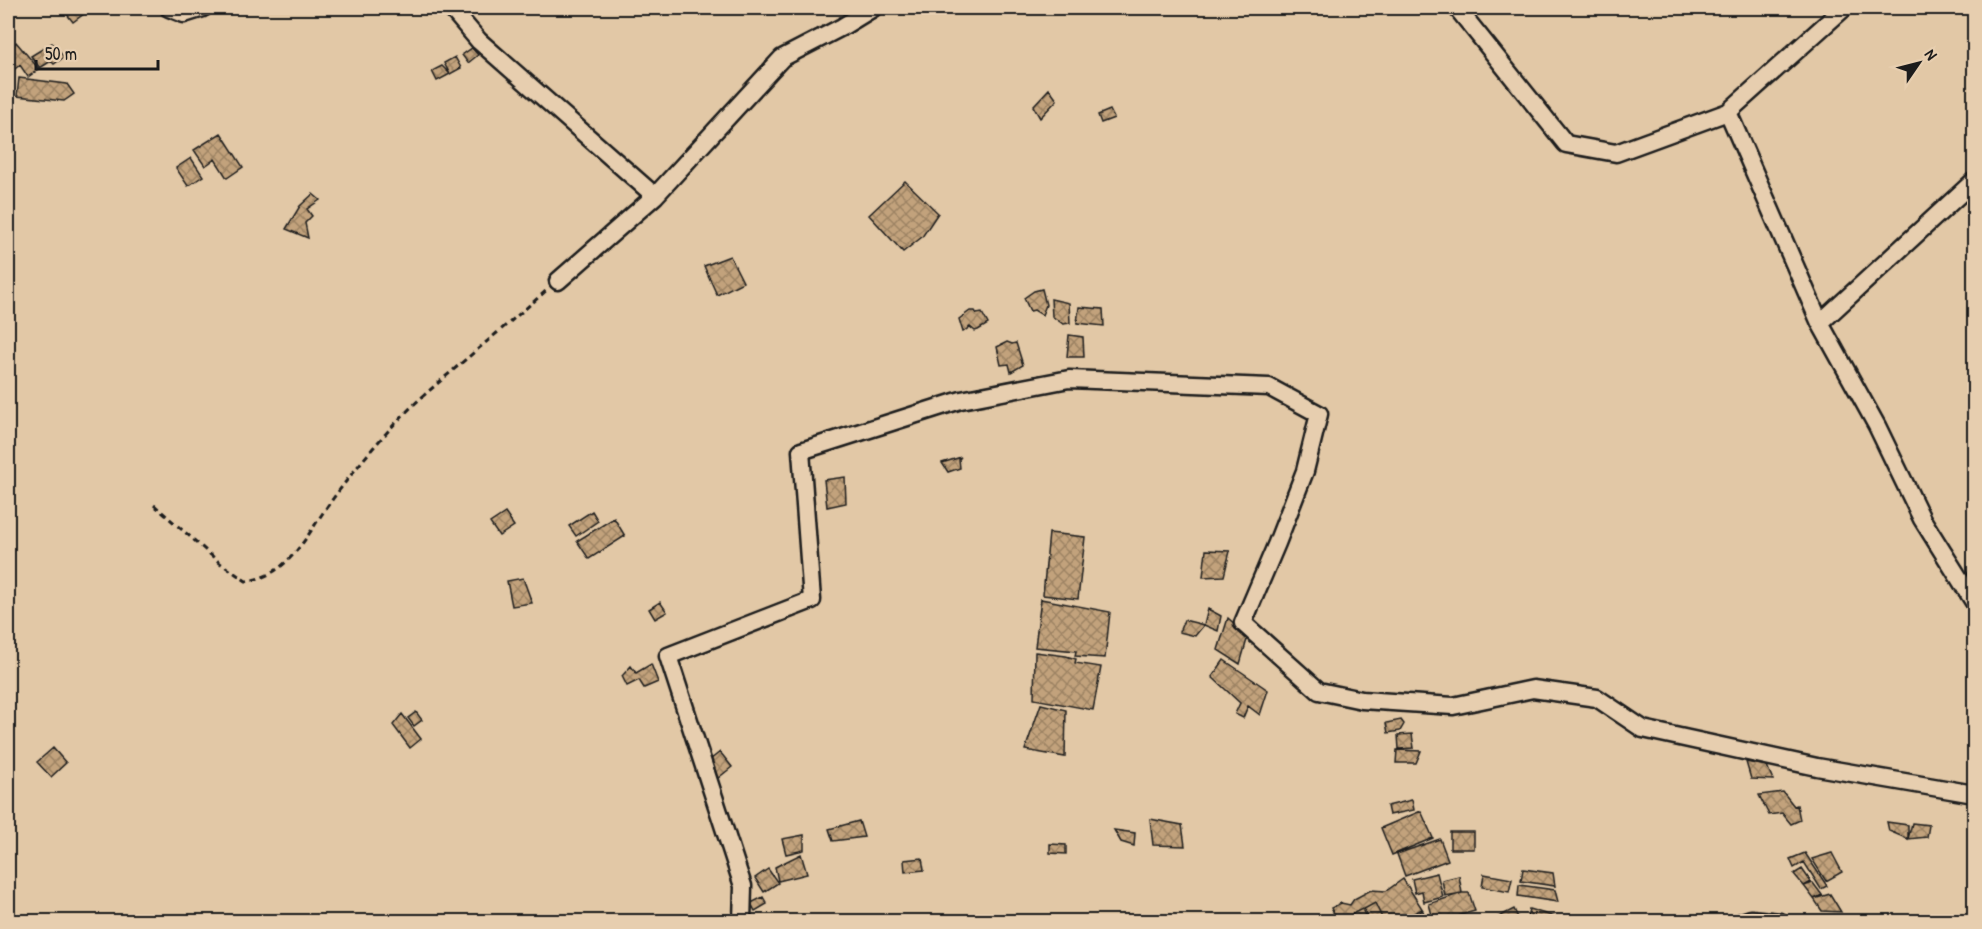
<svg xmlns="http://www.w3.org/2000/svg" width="1982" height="929" viewBox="0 0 1982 929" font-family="'Patrick Hand',sans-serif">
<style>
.building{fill:url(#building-cross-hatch);stroke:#1c1c1c;stroke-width:1.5}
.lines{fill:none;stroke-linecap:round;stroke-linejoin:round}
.street-casing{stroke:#1c1c1c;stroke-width:21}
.path{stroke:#1c1c1c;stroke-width:3;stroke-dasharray:6 4.5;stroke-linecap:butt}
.street{stroke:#e7ceaf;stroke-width:16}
</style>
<defs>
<pattern id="building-cross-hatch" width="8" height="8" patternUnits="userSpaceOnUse" patternTransform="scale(1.5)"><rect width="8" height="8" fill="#c2a27b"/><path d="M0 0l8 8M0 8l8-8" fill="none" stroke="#9d8364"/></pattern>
</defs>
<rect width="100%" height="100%" fill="#e2c8a6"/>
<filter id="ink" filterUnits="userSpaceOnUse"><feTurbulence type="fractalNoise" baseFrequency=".0167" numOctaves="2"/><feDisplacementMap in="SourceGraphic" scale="12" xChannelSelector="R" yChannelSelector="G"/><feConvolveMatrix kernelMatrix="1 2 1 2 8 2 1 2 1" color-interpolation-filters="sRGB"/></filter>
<g filter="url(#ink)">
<path class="building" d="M62,8H92L73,22Z
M16,42L39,69L28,77L20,65L8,74V49Z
M52,43L64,57L54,64L51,61L40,68L31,56Z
M472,48L478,55L468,63L462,55Z
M455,57L461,68L450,74L444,63Z
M442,66L450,74L437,81L432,71Z
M19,78L67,84L74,94L64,101L17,96Z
M1049,89L1057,100L1040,118L1033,106Z
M1110,110L1114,118L1101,123L1098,115Z
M221,133L243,167L227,178L215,159L205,166L194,150Z
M191,158L203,176L188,186L176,168Z
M905,181L938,213L922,237L903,252L869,215Z
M313,194L320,200L307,209L312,216L305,223L308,238L286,229L300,206Z
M730,256L743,282L717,295L704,266Z
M1042,289L1046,305L1042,315L1034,310L1030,311L1024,298L1034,291Z
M1051,299L1069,303L1070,323L1063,324L1052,316Z
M1079,307L1103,309L1104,326L1077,323Z
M970,311H975L977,314L982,313L988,324L978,330L975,331L970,327L963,332L959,319Z
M1069,335L1083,337L1084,357H1067Z
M1007,342L1012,344L1016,343L1023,365L1011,372L1009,364L1001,365L997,347Z
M961,457L959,459L960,468L948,472L942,463Z
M845,477L846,503L827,507L824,480Z
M592,511L598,521L576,536L569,526Z
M505,513L514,526L499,536L490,523Z
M614,518L625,536L589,559L577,541Z
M1049,533L1085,537L1078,599L1043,595Z
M1206,550L1230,551L1224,576L1203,577Z
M523,578L532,603L512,606L507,581Z
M1041,599L1110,612L1105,658L1075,656L1076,651L1035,647Z
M660,602L667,612L655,619L649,609Z
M1208,609L1221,616L1218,631L1204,625Z
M1228,618L1248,636L1240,664L1218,650Z
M1184,620L1204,625L1195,636L1179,632Z
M1035,652L1066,656L1076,659L1075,663L1101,667L1093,710L1034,699Z
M1224,660L1268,690L1260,715L1248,706L1243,718L1235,714L1240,703L1212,677Z
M651,664L658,682L644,688L639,680L627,686L622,676L631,666L636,673Z
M1041,704L1066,710L1065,757L1025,750Z
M416,712L422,720L414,726L408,718Z
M402,714L421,739L410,748L393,725Z
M1401,720L1404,724L1400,731L1388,733L1386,723Z
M1412,734L1414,748L1399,749L1398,735Z
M53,748L66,763L51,777L37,762Z
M1397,750L1421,751L1416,763H1396Z
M720,752L732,767L713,782L705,764Z
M1746,762L1767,766L1773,780L1751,779Z
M1783,792L1794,806L1797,805L1800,820L1791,824L1782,813L1769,815L1759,795Z
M1412,800L1414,810L1389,815L1387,806Z
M1421,811L1433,838L1392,855L1381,828Z
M1150,819L1182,825L1185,846L1153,845Z
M859,821L864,837L833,841L829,829Z
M1887,822L1908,825V839L1889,831Z
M1912,823L1929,825L1927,837L1908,839Z
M1114,830L1135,833L1134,846L1121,842Z
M1450,832H1474V849H1450Z
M804,835V850L786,854L782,839Z
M1440,839L1448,860L1405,876L1397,854Z
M1050,844L1066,845V854L1050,853Z
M1805,853L1827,886L1821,889L1804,862L1794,868L1790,859Z
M1832,853L1842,872L1826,881L1812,859Z
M801,854L807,874L778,881L775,867Z
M922,858L924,870L905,872L904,860Z
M768,869L778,883L764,892L755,878Z
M1523,869L1553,873L1555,886L1521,881Z
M1802,869L1811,882L1804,886L1794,874Z
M1437,873L1443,897L1424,902L1422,891L1415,893L1412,879Z
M1484,874L1512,879L1509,892L1482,887Z
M1459,876L1462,893L1445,896L1442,880Z
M1403,879L1423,910L1405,922H1338L1331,908L1341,903L1350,905L1354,899L1371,890L1386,891Z
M1813,883L1822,895L1814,899L1804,886Z
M1519,885L1555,890L1558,902L1518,896Z
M1462,893H1469L1475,911L1443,920V922H1434L1429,904Z
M1830,894L1841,912L1822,911L1814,899Z
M763,897L767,904L755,911L751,903Z
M1375,903L1384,922H1370L1364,909Z
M1362,909L1368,922H1356L1352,914Z
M1422,909L1428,922H1408L1406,917Z
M1514,909L1520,922H1489Z
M1529,909L1555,917L1554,922H1526Z"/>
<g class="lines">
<defs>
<path id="street" d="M169,8L184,14L203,8
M451,8L479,41L655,196
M1457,8L1566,144L1616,153L1728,112L1844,8
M1728,112L1820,323L1877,426L1922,519L1974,602
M558,281L655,196L782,58L842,27L873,8
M1820,323L1974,181
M742,922L743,886L668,656L812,600L801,451L961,400L1069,379L1269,387L1319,414L1305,471L1277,543L1243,623L1319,691L1362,700L1453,706L1533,689L1597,698L1643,729L1817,767L1974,794
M1742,922L1751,919L1780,922"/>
</defs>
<use href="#street" class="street-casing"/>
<path class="path" d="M154,505L220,563L246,581C289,576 306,536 329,504C357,466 387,429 422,397C463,361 506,326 547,290"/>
<use href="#street" class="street"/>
</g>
</g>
<rect width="1982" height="929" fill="none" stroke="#e7ceaf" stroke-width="30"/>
<rect x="15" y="15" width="1952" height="899" fill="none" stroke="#1c1c1c" stroke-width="2" filter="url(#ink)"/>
<g transform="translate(1919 63) rotate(55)" stroke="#e7ceaf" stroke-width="4.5" paint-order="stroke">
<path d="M0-4.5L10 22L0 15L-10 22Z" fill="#1c1c1c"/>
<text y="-9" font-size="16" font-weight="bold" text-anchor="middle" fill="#1c1c1c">N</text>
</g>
<path d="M36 60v9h122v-9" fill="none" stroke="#1c1c1c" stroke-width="3"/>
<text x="45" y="60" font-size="18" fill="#1c1c1c" stroke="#e7ceaf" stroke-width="4.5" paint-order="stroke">50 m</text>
</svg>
